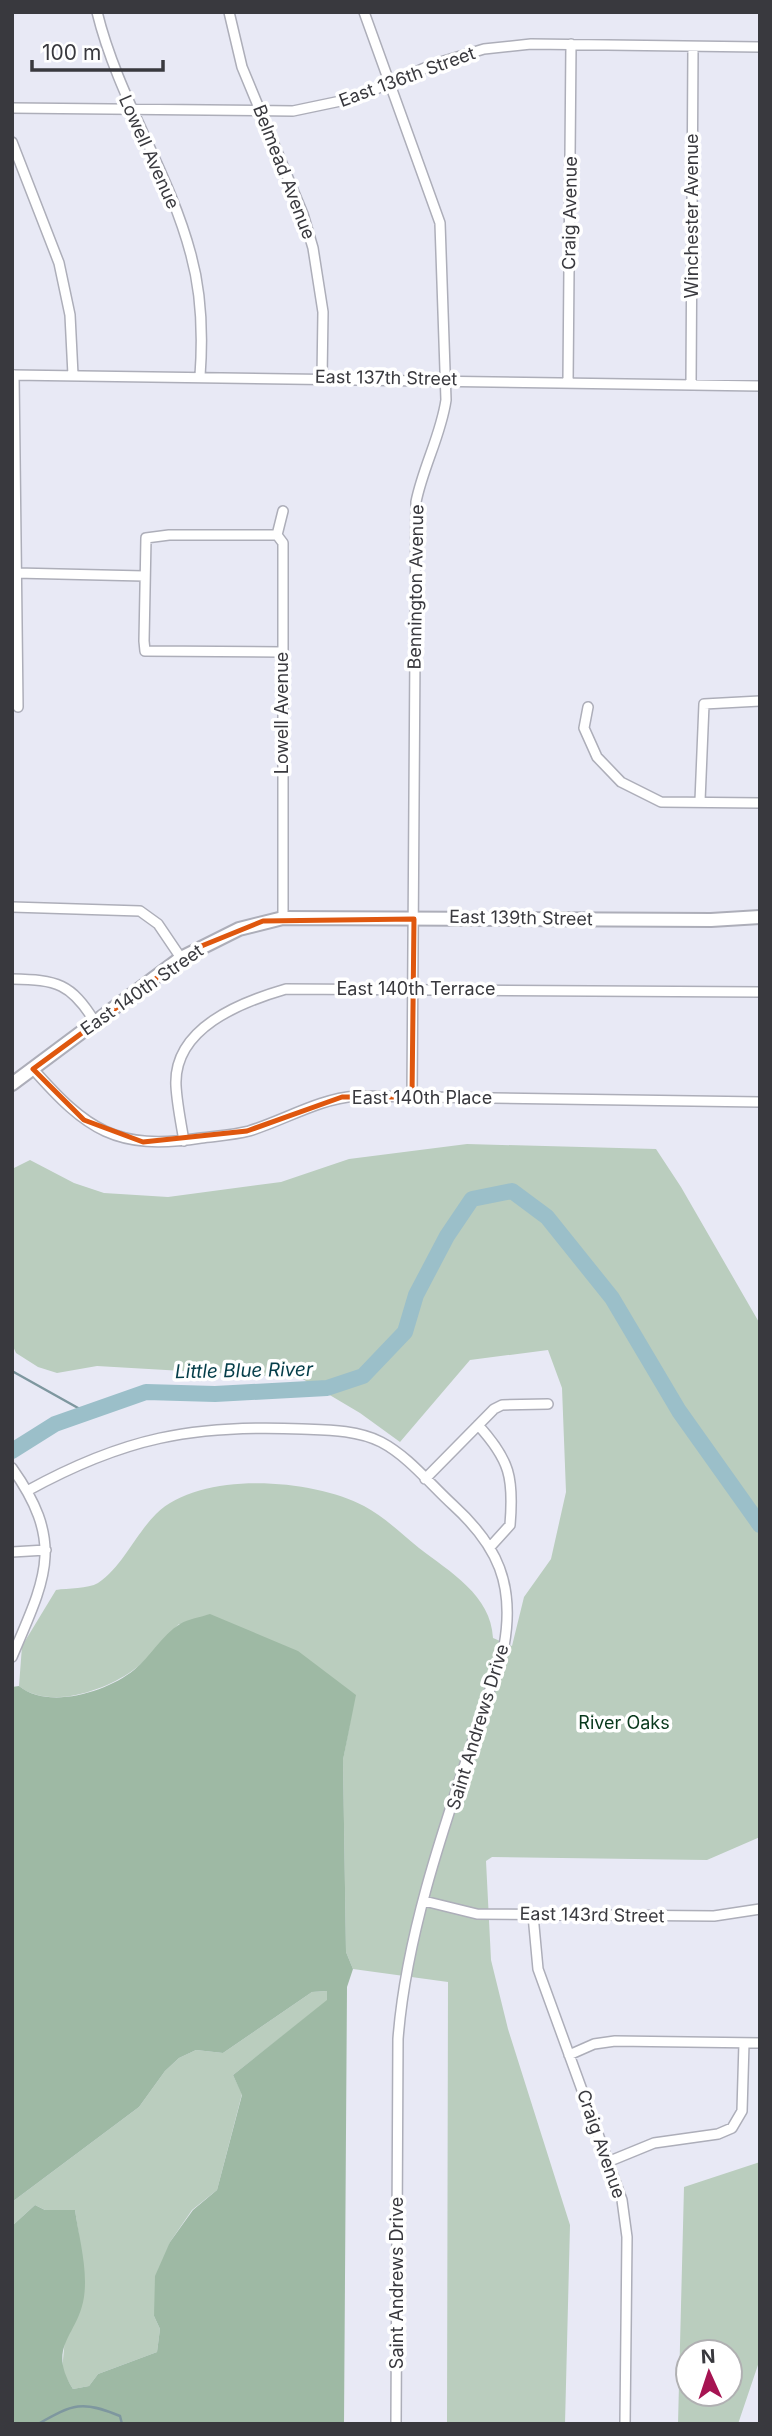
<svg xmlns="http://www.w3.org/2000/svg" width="772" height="2436" viewBox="0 0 772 2436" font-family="Inter,sans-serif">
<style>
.green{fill:#bacdbe;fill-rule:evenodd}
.forest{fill:#9eb9a4}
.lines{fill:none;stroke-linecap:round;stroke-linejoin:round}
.stream{stroke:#7e979f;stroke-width:2.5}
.river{stroke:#9bbfc9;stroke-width:16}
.street-casing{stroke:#adaeb9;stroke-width:12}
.secondary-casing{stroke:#adaeb9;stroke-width:16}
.street{stroke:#fff;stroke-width:9}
.secondary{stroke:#fff;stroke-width:12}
.marked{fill:none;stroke:#df570e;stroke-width:5;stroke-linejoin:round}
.labels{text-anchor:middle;stroke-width:7;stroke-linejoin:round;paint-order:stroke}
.street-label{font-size:18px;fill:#39393e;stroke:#fff}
.park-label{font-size:18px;fill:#08381c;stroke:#fff}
.water-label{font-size:19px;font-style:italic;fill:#053e4a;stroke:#fff}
</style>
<rect width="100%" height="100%" fill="#e8e9f5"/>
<path class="green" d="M467,1144L656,1149L681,1187L760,1324V1837L707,1860L492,1857L486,1861L491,1960L508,2029L570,2225L565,2424H447L448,1982L353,1969L346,1952L343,1760L355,1695L179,1624C164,1639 149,1659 132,1671C104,1691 48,1710 19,1686L22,1646L56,1590C68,1588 88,1589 98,1583C123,1566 135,1535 156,1514C201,1470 312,1479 364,1506C383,1516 402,1534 419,1548C450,1572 491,1595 493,1638L512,1646L524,1597L551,1559L566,1492L562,1388L548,1350L470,1360L400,1442L360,1413L301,1378L97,1366L57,1373L38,1367L16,1353L12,1344V1169L30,1160L74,1183L104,1193L168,1197L281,1182L349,1159Z
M327,1991V2001L233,2075L242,2094L217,2190L192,2210L170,2242L154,2316L160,2329L157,2352L98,2374L89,2386L73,2389L62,2371L65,2338L76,2320L79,2236L75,2210H45L35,2205L12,2226V2202L139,2107L165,2071L179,2058L196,2050L223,2053L312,1992Z
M760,2162V2359L738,2424H678L684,2187ZM688,2352H730V2394H688Z"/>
<path class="forest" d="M210,1614L298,1651L356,1695L343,1760L346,1952L353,1969L347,1987L344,2424H12V2226L35,2205L45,2210H75C79,2238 88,2269 84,2297C78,2336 46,2346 73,2389L89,2386L98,2374L157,2352L160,2329L154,2316L155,2276L170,2242L193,2210L217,2190L242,2095L233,2075L327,2000V1991L312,1992L223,2053L196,2050L179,2058L165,2071L139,2107L12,2202V1687L19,1686C48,1710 107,1692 134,1670C150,1657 162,1635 180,1624C188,1619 201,1617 210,1614Z"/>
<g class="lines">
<path class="stream" d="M12,1371L87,1413
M38,2424C73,2404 82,2400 120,2416L122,2424"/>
<path class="river" d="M12,1451L55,1424L146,1392L215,1394L327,1388L363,1376L405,1332L416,1295L447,1236L472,1199L512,1191L547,1217L612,1298L679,1411L760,1525"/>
<defs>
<path id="street" d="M97,12C118,98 169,171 191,255C202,295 203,335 200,376
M229,12L242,67L303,214L313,248L323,312L322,378
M364,12L440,223L446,400C441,435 423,467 416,502L412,1097
M12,108L293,111L355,98L434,64L484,49L531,44L760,47
M12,142L59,263L70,315L73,375
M12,375L760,386
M14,375L18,707
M568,382L571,44
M691,385L693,47
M283,511L277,535L283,543V918
M277,535H169L146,538L144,641L145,651L282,652
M16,573L144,576
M588,707L584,728L597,757L621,782L661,802L760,803
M700,801L704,704L760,701
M12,907L140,911L158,924L181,958
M12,979C57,980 71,983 95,1022
M33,1069C87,1130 116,1151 201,1138C216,1136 234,1135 249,1131C285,1120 318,1099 356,1096L760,1102
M184,1141C181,1123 177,1104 176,1086C173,1028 241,1002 286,989L760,992
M478,1425C510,1460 514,1478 510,1525L491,1546
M12,1468C66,1544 45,1579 12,1657
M425,1479L494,1409L502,1405L548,1404
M27,1491C123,1438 193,1424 302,1429C328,1430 357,1430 381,1442C408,1456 430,1484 453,1505C498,1546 515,1585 504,1646C465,1771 408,1909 398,2039L396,2424
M12,1552L46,1550
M424,1901L477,1914L714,1916L760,1909
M533,1915L538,1969L622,2200L627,2237L625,2424
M569,2055L594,2044L615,2041L760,2043
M610,2161L654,2143L718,2134L732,2128L742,2111L744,2043"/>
<path id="secondary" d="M12,1084L181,958L239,929L283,918L711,920L760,917"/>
</defs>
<use href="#street" class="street-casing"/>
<use href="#secondary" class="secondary-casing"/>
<use href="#street" class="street"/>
<use href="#secondary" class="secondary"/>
</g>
<path class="marked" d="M414,919L412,1097H342L247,1131L143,1142L84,1120L33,1069L199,947L263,921Z"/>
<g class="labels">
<g class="street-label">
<text transform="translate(407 77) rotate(-20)" y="6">East 136th Street</text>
<text transform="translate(149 152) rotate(66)" y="6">Lowell Avenue</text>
<text transform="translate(284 172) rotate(69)" y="6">Belmead Avenue</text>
<text transform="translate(570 213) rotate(-89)" y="6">Craig Avenue</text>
<text transform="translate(692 216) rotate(-90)" y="6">Winchester Avenue</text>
<text transform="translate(386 378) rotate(1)" y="6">East 137th Street</text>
<text transform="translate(416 587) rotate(-89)" y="6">Bennington Avenue</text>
<text transform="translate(282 713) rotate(-90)" y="6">Lowell Avenue</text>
<text transform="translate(521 918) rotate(1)" y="6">East 139th Street</text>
<text x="416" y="995">East 140th Terrace</text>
<text transform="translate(142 990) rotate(-35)" y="6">East 140th Street</text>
<text x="422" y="1104">East 140th Place</text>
<text transform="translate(478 1727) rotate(-73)" y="6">Saint Andrews Drive</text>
<text transform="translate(592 1915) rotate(1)" y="6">East 143rd Street</text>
<text transform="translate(601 2144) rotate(71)" y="6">Craig Avenue</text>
<text transform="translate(397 2283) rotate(-90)" y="6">Saint Andrews Drive</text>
</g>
<g class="park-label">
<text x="624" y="1729">River Oaks</text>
</g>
<g class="water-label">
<text transform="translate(244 1370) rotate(-1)" y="7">Little Blue River</text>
</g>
</g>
<rect width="772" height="2436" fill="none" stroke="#39393e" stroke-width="28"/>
<g transform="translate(709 2373) rotate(357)"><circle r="33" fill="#ffffff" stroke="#b0b0b2" stroke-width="2"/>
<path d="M0-5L12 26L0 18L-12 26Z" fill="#a61452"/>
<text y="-10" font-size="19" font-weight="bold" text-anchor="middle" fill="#39393e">N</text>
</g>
<path d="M32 60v10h131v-10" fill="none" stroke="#39393e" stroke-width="3.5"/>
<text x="42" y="60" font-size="21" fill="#39393e" stroke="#ffffff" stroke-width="5" paint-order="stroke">100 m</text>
</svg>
